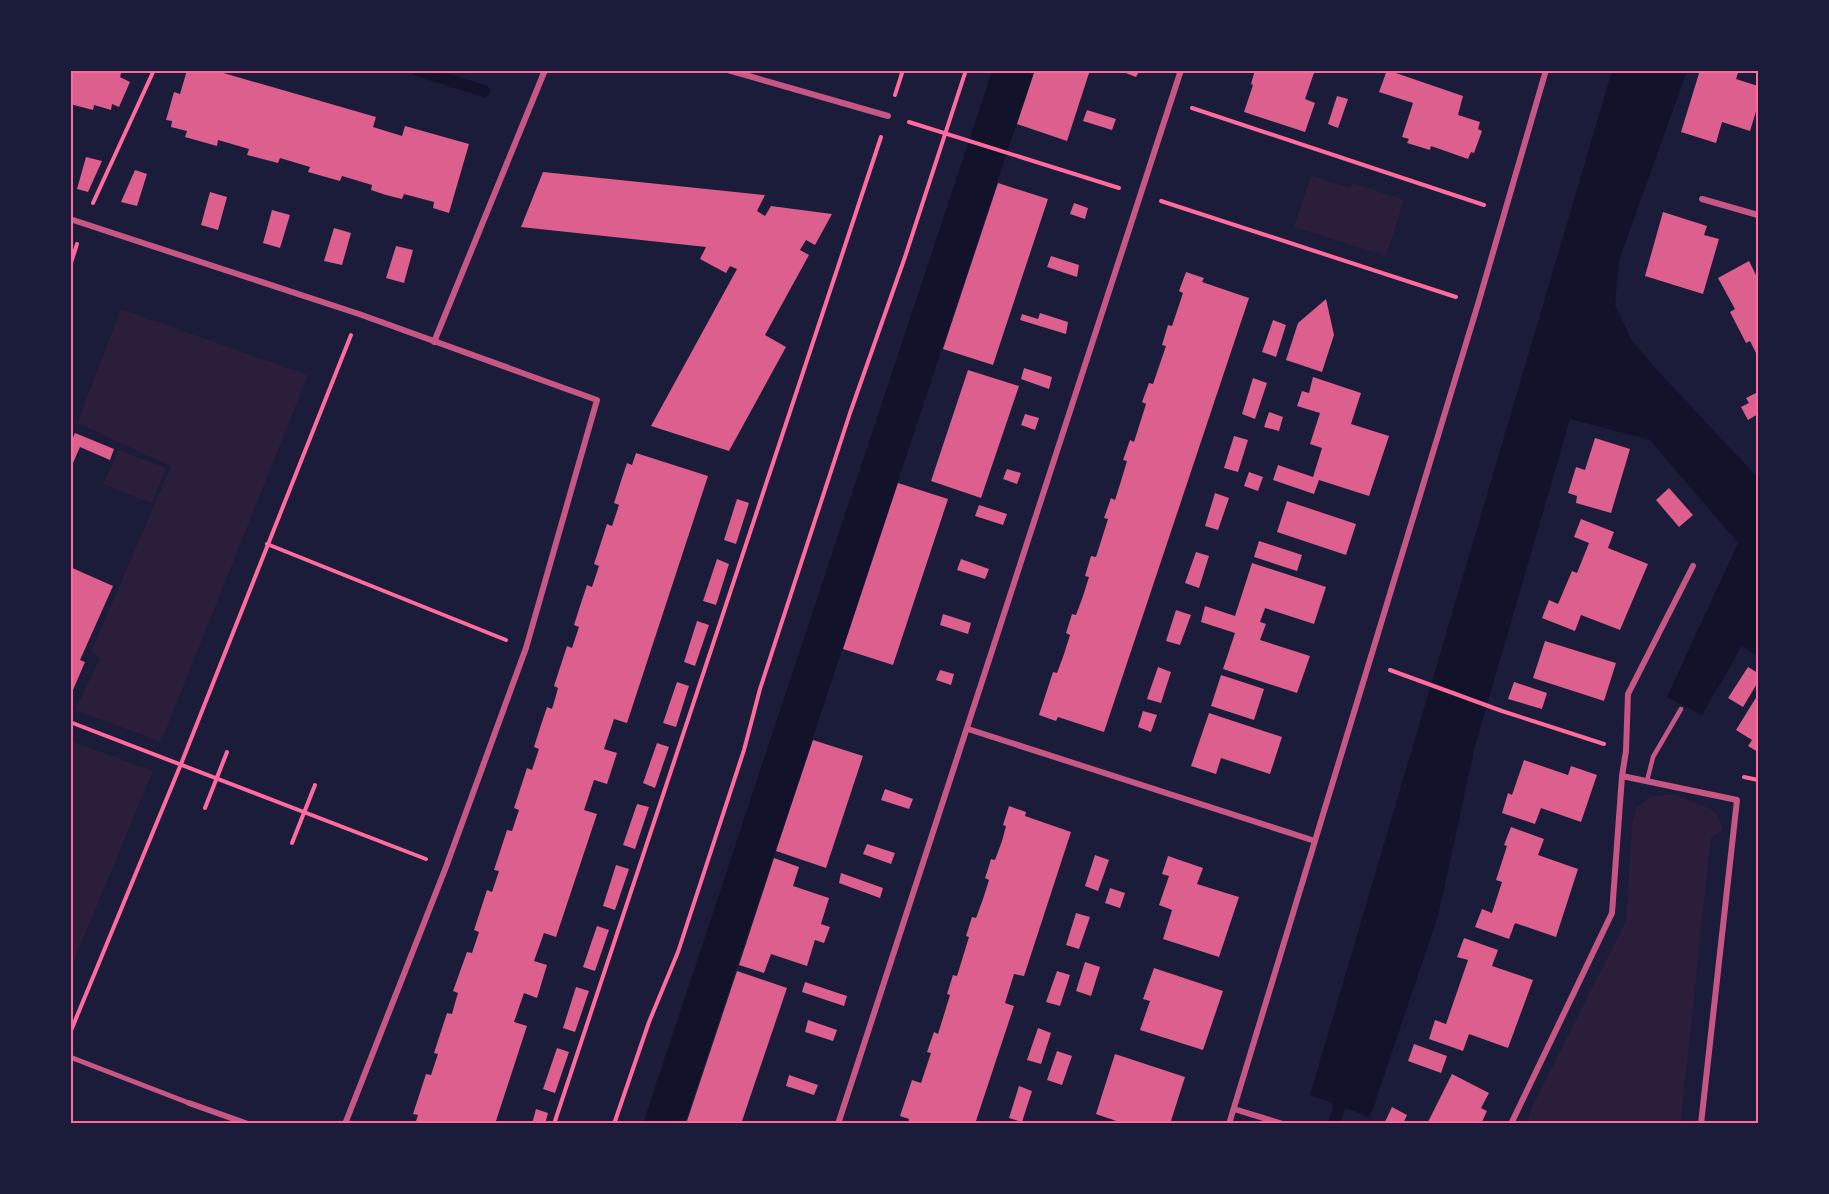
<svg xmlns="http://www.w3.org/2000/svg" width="1829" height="1194" viewBox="0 0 1829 1194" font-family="'Titillium Web',sans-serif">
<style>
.green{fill:#2a1e3b}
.water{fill:#12122b}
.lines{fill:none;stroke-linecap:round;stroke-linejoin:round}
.stream{stroke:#12122b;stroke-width:12}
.building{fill:#dd5f8e}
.path{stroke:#ff6b9d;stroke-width:4}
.service{stroke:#c65784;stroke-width:4.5}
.pedestrian{stroke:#c65784;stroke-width:5}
.minor{stroke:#c65784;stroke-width:6}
.neatline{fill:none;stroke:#ff6b9d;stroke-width:2}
</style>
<rect width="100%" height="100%" fill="#1b1b3a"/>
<path class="green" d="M1311,175L1350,188L1352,183L1404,200L1386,256L1294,227Z
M121,309L308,375L161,742L75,710L100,658L91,652L171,466L77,423Z
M119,450L166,468L152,503L103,484Z
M71,741L153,771L71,968L70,741Z
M1673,794L1704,806L1716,813L1723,829L1711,838L1681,1120L1685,1123H1527L1533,1105L1626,921L1632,823L1637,807L1651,797Z"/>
<path class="water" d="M992,71H1034L685,1123L643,1124Z
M1612,71H1687L1619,260L1615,305L1631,339L1658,371L1758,478V656L1742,646L1702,715L1667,697L1738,543L1650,440L1570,419L1475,746L1438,916L1370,1117L1310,1095Z"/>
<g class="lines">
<path class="stream" d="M417,70L484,91
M1334,1124L1344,1090"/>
</g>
<path class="building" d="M70,70H122L120,77L130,82L119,107L112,104L111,110L94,105L93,110L70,104Z
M187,70H213L376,117L373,127L402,136L405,126L469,144L449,213L433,208L434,202L404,194L402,199L386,195L371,190L372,185L342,176L340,181L308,172L310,167L280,158L278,163L247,155L249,149L218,140L217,146L185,137L187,131L171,127L172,121L166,120L174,92L180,94Z
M1035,70H1090L1067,141L1017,124Z
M1118,70H1140L1136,77Z
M1255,70H1315L1305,99L1315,103L1305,132L1244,112L1253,85L1251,84Z
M1387,70L1463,96L1458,115L1480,122L1478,129L1482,131L1474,153L1471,152L1468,159L1431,146L1430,150L1407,143L1409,139L1402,137L1413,103L1379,92Z
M1700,70H1739L1736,79L1758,86V105L1750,131L1722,122L1716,143L1681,132Z
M1337,96L1348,99L1338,128L1328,124Z
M1087,110L1116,119L1112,130L1083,121Z
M86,157L102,161L88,192L77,189Z
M135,170L147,174L137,206L121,202Z
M543,172L765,195L757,211L765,216L771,206L832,214L815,245L806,240L800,250L809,255L765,335L786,347L729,451L651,426L737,269L730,266L726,273L700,259L706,247L521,227Z
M998,183L1048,199L993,365L943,349Z
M210,192L227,197L218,230L201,225Z
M1074,203L1088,208L1085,219L1070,214Z
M272,210L290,215L280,248L263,243Z
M1663,212L1707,226L1704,235L1719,239L1703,294L1645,276Z
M334,228L351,233L342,265L324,261Z
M396,246L413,250L404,283L386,278Z
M1051,256L1079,265L1077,277L1047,267Z
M1749,261L1758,279V357L1750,341L1746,343L1730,312L1735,309L1718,278Z
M1186,272L1204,278L1202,282L1249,298L1104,732L1058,717L1056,721L1039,715L1053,672L1057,673L1064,654L1070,635L1066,633L1072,614L1076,615L1083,596L1089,577L1085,576L1091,556L1096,557L1108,519L1104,518L1111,498L1115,500L1121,481L1127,461L1123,460L1130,440L1134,442L1146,404L1142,402L1149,383L1153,384L1166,346L1162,345L1168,325L1172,326L1183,293L1179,291Z
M1326,299L1334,335L1322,372L1286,360L1298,323Z
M1040,313L1068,322L1066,334L1020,320L1022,314L1038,319Z
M1273,320L1286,325L1276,357L1262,352Z
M1024,368L1052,377L1049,389L1021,379Z
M968,370L1019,386L981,498L931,481Z
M1313,377L1361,393L1351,424L1389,436L1369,496L1319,480L1314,494L1273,480L1278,465L1313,477L1322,448L1310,444L1320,413L1297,406L1302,391L1309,393Z
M1253,378L1267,383L1255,419L1242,414Z
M1758,392V414L1748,420L1741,407L1749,403L1746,398Z
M1269,412L1283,417L1279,431L1264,427Z
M1025,414L1039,418L1035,430L1021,425Z
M75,433L114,449L110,460L80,447L70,470V444Z
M1234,436L1248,440L1238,472L1224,468Z
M1595,438L1630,449L1611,513L1576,503L1577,496L1568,493L1576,467L1585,470Z
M636,453L708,476L627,723L614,719L604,749L617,753L607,784L594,780L584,810L597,814L556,937L544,933L534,961L547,965L537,998L524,993L514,1022L527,1026L495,1124H415L418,1115L413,1114L426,1074L431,1075L438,1054L434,1053L447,1013L452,1014L455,1003L458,993L453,991L467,952L472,953L479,932L474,930L487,890L492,892L499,871L494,870L507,830L512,831L519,810L514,808L527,768L532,770L539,749L534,747L540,728L547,707L552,709L555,699L558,688L554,686L567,646L572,648L579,627L574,625L580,606L587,585L592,587L599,566L594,564L607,524L612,526L619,505L614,503L620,484L627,463L632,465Z
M1007,469L1021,473L1017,484L1003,479Z
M1249,472L1263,477L1258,491L1244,486Z
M898,483L948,499L893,665L843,649Z
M1669,488L1693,515L1679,527L1656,500Z
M1215,493L1229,498L1218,530L1205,526Z
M737,499L749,503L736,544L724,540Z
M1287,501L1356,524L1346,555L1277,532Z
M979,505L1007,514L1003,525L975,516Z
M1581,519L1614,532L1608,548L1648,564L1620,630L1581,615L1575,631L1542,618L1549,600L1558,604L1572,571L1577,573L1589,543L1574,537Z
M1259,541L1302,555L1297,571L1254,557Z
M1196,552L1209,556L1199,588L1185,583Z
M717,559L729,564L716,605L703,601Z
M961,559L989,569L985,579L957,570Z
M1252,563L1326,587L1314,624L1265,608L1260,622L1266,624L1260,640L1310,656L1297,693L1223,669L1235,633L1201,622L1205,606L1235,616Z
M70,567L113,586L80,660L85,662L70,697Z
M1176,610L1191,615L1180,645L1166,641Z
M943,614L971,623L968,634L940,625Z
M697,621L709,625L695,666L684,662Z
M1545,641L1616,663L1604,701L1533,678Z
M1158,667L1171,672L1161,703L1147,699Z
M1748,667L1758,673V682L1743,707L1728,698Z
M940,670L954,674L951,685L936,680Z
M1221,675L1264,689L1254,720L1211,706Z
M677,682L689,686L676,727L663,723Z
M1514,682L1547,693L1542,709L1508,699Z
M1757,696L1758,697V752L1748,746L1752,740L1736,730Z
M1143,711L1157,715L1151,732L1138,727Z
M1209,713L1282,737L1270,774L1221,758L1216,774L1191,766Z
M813,740L863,756L826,868L776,851Z
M657,743L669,747L655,788L643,783Z
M1524,760L1568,775L1571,766L1597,775L1581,822L1541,808L1535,824L1502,813L1508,793L1512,795Z
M885,789L913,799L909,809L881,800Z
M637,804L649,807L635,849L623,845Z
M1009,806L1026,812L1025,816L1071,832L1024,976L1014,974L1005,1003L1014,1006L975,1124H908L909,1119L900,1116L912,1080L921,1083L931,1053L927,1052L934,1032L938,1034L950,995L947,994L953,975L957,976L969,937L966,936L972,917L976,918L983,899L989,880L985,878L988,869L991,859L995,860L1002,841L1006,826L1003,825Z
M1511,827L1544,839L1538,855L1578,869L1556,937L1515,923L1509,939L1475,927L1482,909L1492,913L1502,882L1496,880L1507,846L1504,845Z
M867,844L895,853L891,864L863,854Z
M1095,855L1109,860L1098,891L1085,886Z
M1168,856L1203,868L1197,884L1239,897L1219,957L1163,939L1172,910L1159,905L1169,876L1162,874Z
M774,858L799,867L793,886L829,898L821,924L830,927L824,943L815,940L807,966L771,954L764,973L739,965Z
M616,865L629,869L615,910L603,906Z
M841,873L883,888L880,898L839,883Z
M1110,888L1125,893L1120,908L1105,903Z
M1076,913L1090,917L1079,949L1066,945Z
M597,926L609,930L595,971L583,967Z
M1464,938L1498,950L1492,966L1533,980L1508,1048L1469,1034L1463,1051L1429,1039L1435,1020L1446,1024L1468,960L1457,957Z
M1085,962L1100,967L1091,996L1076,991Z
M1154,968L1223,991L1203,1050L1140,1030L1150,1001L1143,999Z
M737,971L787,988L741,1124H686Z
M1057,971L1070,975L1060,1006L1046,1002Z
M805,982L847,996L844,1006L802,992Z
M576,987L589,991L575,1032L563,1028Z
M808,1020L837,1030L833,1041L805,1032Z
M1038,1028L1051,1033L1041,1064L1027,1060Z
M1414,1044L1447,1056L1441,1073L1408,1061Z
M557,1048L569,1052L555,1093L543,1089Z
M1057,1051L1072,1056L1062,1085L1047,1080Z
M1115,1054L1185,1077L1170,1124H1125L1096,1114Z
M1452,1074L1489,1093L1481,1108L1487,1111L1481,1124H1427Z
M789,1075L818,1085L814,1095L786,1086Z
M1019,1086L1032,1091L1022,1122L1009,1118Z
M1392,1107L1407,1115L1403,1124H1384Z
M536,1109L548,1113L545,1124H532Z"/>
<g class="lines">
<path class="path" d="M895,95L903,70
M1192,108L1484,205
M909,122L1119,188
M1161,201L1456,297
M93,203L154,70
M70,266L77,244
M267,544L506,640
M1390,670L1502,711L1604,744
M70,722L426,859
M1744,777L1758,780
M205,808L227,752
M292,843L315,785
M70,1033L181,764L351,335
M554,1124L881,137
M614,1124L649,1022L678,952L744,750L760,689L850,413L905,257L966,70"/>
<path class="service" d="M1647,781L1653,757L1681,709"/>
<path class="pedestrian" d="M70,1057L189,1103"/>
<path class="minor" d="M728,70L888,116
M1702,199L1758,215
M70,219L359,314L597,400L526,648L446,867L345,1124
M434,342L545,70
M968,729L1315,841
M1622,776L1626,751L1628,694L1693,566
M189,1103L248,1124
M1234,1109L1283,1124
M838,1124L1181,70
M1229,1124L1478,304L1546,70
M1511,1124L1612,913L1622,776L1737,800L1701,1124"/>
</g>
<rect width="1829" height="1194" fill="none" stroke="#1b1b3a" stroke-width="144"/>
<rect x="72" y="72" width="1685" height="1050" class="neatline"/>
</svg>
